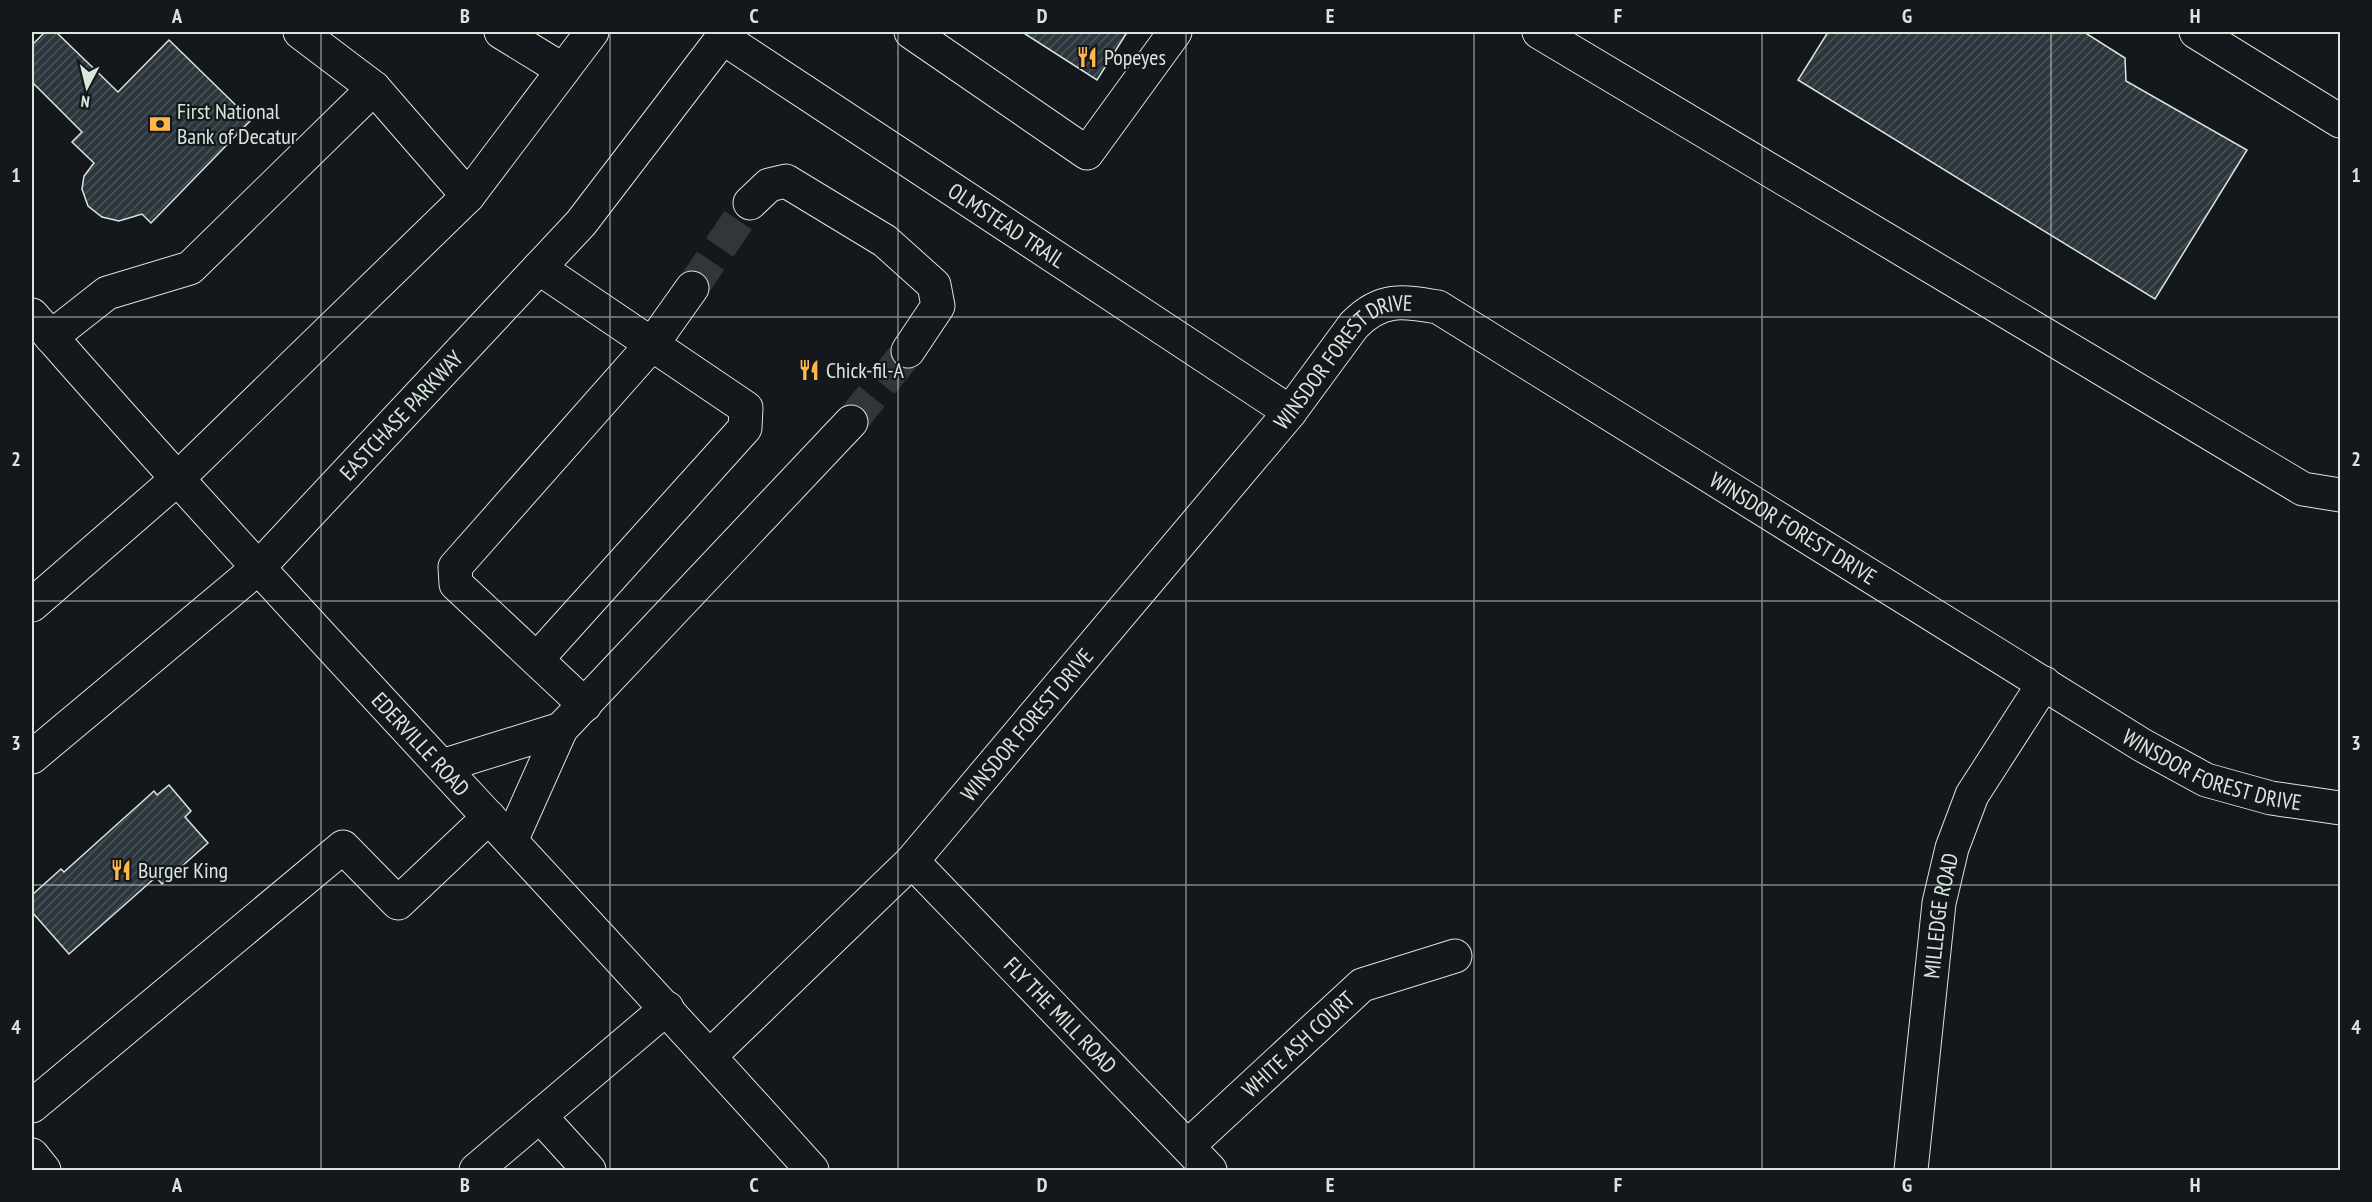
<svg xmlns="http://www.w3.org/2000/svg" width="2372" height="1202" viewBox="0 0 2372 1202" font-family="'PT Sans Narrow',sans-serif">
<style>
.building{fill:url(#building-hatch);stroke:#d8e6dc;stroke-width:1.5}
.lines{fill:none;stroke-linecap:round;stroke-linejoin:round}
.minor-tunnel{stroke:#313739;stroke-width:33;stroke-dasharray:33 16;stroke-linecap:butt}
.minor-casing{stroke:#d8e6dc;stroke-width:35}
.major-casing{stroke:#d8e6dc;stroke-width:35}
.minor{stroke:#14181c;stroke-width:33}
.major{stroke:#14181c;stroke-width:33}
.grid{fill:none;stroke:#d8e6dc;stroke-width:1.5;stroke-opacity:0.55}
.labels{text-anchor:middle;stroke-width:4.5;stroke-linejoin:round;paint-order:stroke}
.poi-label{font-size:22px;fill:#d8e6dc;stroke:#14181c;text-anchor:start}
.street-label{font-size:22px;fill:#d8e6dc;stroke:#14181c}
.neatline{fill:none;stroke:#d8e6dc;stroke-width:2}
.grid-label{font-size:20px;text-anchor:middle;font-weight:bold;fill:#d8e6dc}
</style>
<defs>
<pattern id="building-hatch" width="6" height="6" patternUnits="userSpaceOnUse" patternTransform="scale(1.5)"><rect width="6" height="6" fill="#2c363c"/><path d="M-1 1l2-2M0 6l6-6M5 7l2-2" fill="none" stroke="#4a5358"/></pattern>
</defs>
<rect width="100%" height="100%" fill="#14181c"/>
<path class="building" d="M45,32H56L118,92L169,40L251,120L151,223L142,214L119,221L102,217L88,206L82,189L84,176L94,163L72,142L82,132L32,82V45Z
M1022,32H1122L1126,34L1097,80Z
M1828,32H2084L2125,58L2126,81L2247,150L2155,299L1798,80Z
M169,785L191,811L185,817L208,843L162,884L156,877L69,954L32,912V895L61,869L64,872L154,791L157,795Z"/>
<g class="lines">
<path class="minor-tunnel" d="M692,288L750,203
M851,422L908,351"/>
<defs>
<g id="minor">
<path d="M300,32L374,88L468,196"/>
<path d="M501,32L563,70"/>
<path d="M911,32L1087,153L1175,32"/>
<path d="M1539,32L2303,489L2340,495"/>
<path d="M2196,32L2340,121"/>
<path id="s1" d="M723,38L1290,412"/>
<path d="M750,203L769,185L786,181L885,241L934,285L938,306L908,351"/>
<path id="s2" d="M32,315C286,606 555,883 812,1170"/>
<path d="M51,337L107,293L190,268L374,88"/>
<path d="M537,659L745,428L746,408L539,268"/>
<path d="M585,705L456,584L455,567L653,343L692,288"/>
<path d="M561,729L851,422"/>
<path d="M442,766L561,729L511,841"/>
<path id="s3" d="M912,861L1210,1170"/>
<path id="s4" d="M710,1056L912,861L1290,412L1354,325C1381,297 1403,301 1438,307L2142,745L2206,780L2271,798L2340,808"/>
<path d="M32,1106L343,847L398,903L489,817"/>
<path d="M540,1116L589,1170"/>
<path id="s5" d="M1188,1146L1362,985L1455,956"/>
<path d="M32,1155L44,1170"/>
<path d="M476,1170L667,1008"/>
<path id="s6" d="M1911,1170L1939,903L1952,848L1972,795L2044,683"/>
</g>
<g id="major">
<path d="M32,605L176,480L468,196L592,32"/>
<path id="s7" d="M32,757L258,568L581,223L727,32"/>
</g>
</defs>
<use href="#minor" class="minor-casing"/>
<use href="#major" class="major-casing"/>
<use href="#minor" class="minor"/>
<use href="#major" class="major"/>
</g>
<path class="grid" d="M321,32V1170M610,32V1170M898,32V1170M1186,32V1170M1474,32V1170M1762,32V1170M2051,32V1170M32,317H2340M32,601H2340M32,885H2340"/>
<defs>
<symbol id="restaurant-bare" viewBox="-9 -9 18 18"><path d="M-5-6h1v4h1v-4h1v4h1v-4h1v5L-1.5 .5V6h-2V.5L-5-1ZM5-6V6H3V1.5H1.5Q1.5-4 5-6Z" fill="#ffb74d" stroke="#14181c" stroke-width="2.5" paint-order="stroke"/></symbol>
<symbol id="bank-bare" viewBox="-9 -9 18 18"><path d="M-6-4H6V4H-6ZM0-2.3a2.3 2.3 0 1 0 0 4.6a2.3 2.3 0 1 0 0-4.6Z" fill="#ffb74d" stroke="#14181c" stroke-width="2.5" paint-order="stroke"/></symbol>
</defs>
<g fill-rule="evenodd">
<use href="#restaurant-bare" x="1072" y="42" width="30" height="30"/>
<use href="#bank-bare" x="145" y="109" width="30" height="30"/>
<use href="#restaurant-bare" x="794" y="355" width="30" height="30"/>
<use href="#restaurant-bare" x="106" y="855" width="30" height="30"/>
</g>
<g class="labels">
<g class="poi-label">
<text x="1104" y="65">Popeyes</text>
<text x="177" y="119">First National<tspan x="177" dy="25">Bank of Decatur</tspan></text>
<text x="826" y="378">Chick-fil-A</text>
<text x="138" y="878">Burger King</text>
</g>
<g class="street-label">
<text dy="8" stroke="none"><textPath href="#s1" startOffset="340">OLMSTEAD TRAIL</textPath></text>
<text dy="8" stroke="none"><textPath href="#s4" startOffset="945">WINSDOR FOREST DRIVE</textPath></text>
<text dy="8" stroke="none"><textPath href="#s7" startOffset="504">EASTCHASE PARKWAY</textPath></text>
<text dy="8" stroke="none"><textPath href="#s4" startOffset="1485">WINSDOR FOREST DRIVE</textPath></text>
<text dy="8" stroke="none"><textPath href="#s4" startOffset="459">WINSDOR FOREST DRIVE</textPath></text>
<text dy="8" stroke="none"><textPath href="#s2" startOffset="579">EDERVILLE ROAD</textPath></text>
<text dy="8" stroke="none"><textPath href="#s4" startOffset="1971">WINSDOR FOREST DRIVE</textPath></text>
<text dy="8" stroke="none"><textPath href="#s6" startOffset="256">MILLEDGE ROAD</textPath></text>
<text dy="8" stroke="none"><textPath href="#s3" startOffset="214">FLY THE MILL ROAD</textPath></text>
<text dy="8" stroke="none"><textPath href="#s5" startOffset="150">WHITE ASH COURT</textPath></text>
</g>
</g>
<rect width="2372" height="1202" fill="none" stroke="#14181c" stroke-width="66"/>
<g transform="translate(87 87) rotate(187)" stroke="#14181c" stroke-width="4.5" paint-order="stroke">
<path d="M0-4.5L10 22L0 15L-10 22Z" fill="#d8e6dc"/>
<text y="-9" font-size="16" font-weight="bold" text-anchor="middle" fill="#d8e6dc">N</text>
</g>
<rect x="33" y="33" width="2306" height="1136" class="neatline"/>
<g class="grid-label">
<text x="177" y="23">A</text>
<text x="465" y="23">B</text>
<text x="754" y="23">C</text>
<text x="1042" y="23">D</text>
<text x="1330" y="23">E</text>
<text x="1618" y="23">F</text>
<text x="1907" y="23">G</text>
<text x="2195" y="23">H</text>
<text x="16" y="182">1</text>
<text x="2356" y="182">1</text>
<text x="16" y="466">2</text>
<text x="2356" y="466">2</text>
<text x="16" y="750">3</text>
<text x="2356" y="750">3</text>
<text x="16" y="1034">4</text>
<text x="2356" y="1034">4</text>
<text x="177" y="1192">A</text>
<text x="465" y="1192">B</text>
<text x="754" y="1192">C</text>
<text x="1042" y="1192">D</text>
<text x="1330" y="1192">E</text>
<text x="1618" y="1192">F</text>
<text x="1907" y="1192">G</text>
<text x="2195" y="1192">H</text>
</g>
</svg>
